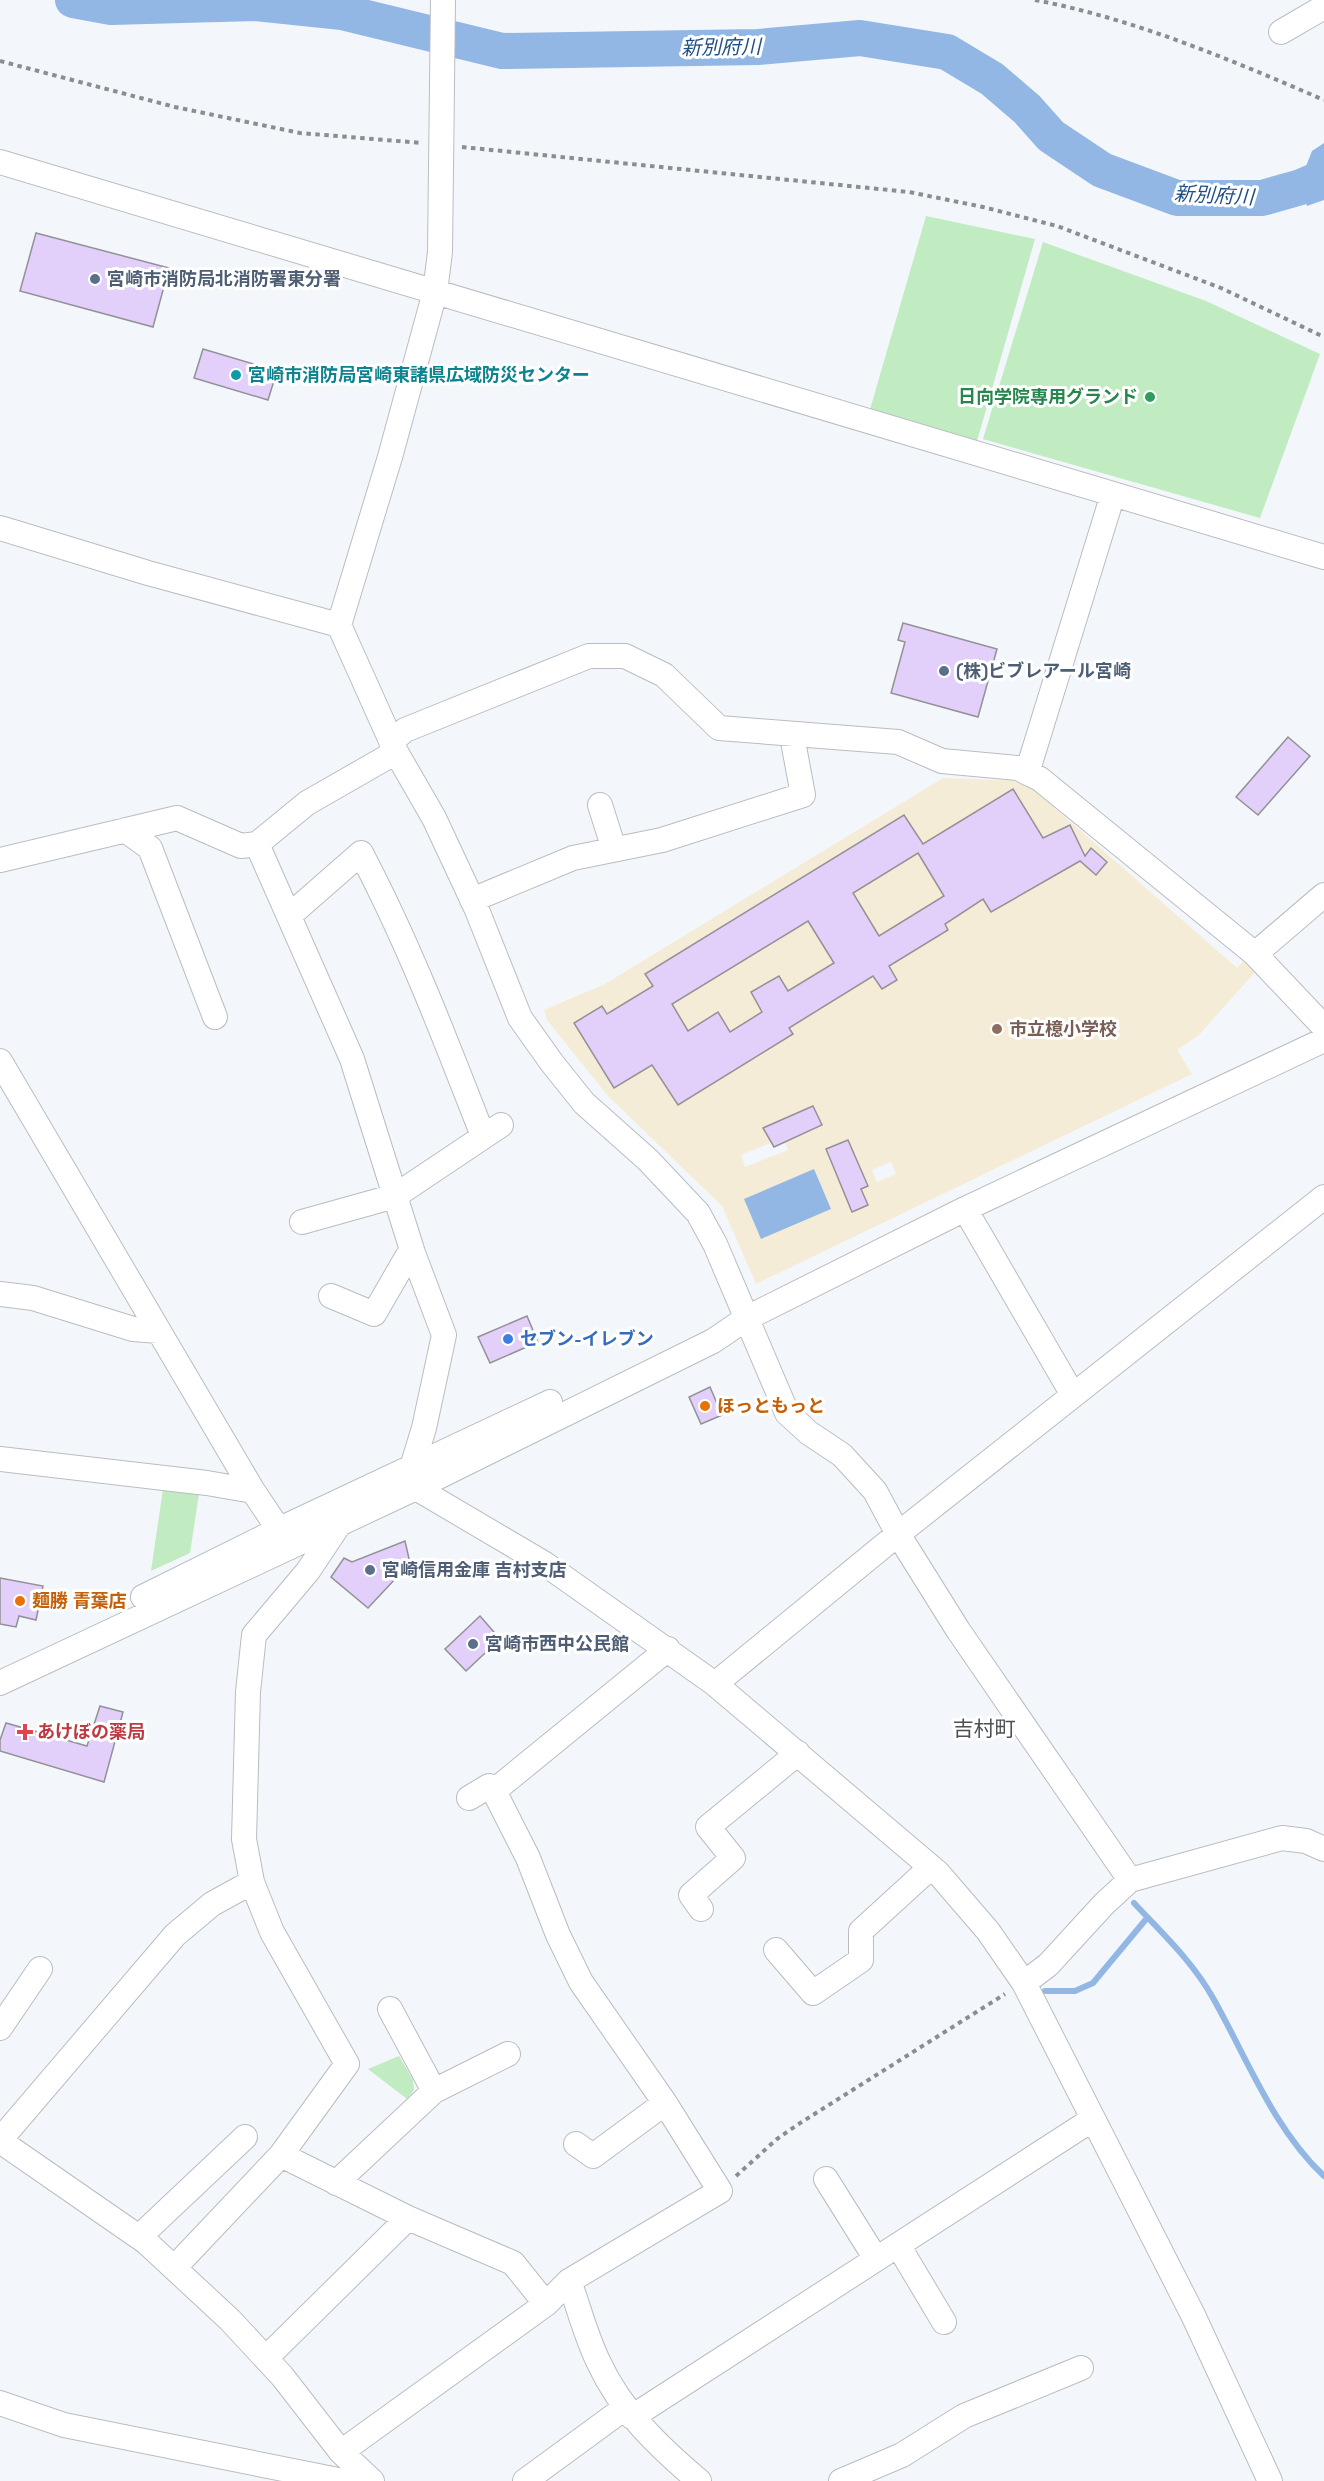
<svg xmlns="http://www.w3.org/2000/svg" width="1324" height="2481" viewBox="0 0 1324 2481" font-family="'Space Grotesk','Noto Sans JP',sans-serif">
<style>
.education{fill:#f5ecd7;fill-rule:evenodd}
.green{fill:#c1ebc0}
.water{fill:#92b7e4}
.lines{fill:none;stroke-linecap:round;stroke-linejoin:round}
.stream{stroke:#92b7e4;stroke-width:6}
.river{stroke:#92b7e4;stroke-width:36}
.building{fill:#e2d0fb;stroke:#929195;stroke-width:1.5;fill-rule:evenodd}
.minor-casing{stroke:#b9bdc0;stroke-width:26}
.path{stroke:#8b8d90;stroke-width:4;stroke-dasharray:4.5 4.5;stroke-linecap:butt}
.minor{stroke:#fff;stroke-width:24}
.service-dot{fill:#5c6f8a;stroke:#fff;stroke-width:2}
.culture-dot{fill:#0f9aa8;stroke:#fff;stroke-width:2}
.leisure-dot{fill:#2e9e5b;stroke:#fff;stroke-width:2}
.education-dot{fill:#8d6e63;stroke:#fff;stroke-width:2}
.shop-dot{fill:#3f7fe0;stroke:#fff;stroke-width:2}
.food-dot{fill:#e8710a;stroke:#fff;stroke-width:2}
.health-dot{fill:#e0444e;stroke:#fff;stroke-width:2}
.labels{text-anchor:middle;stroke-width:6;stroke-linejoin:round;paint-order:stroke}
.service-label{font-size:18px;font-weight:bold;fill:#4e5e75;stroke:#fff;text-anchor:start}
.culture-label{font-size:18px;font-weight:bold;fill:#0d838f;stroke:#fff;text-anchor:start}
.leisure-label{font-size:18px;font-weight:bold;fill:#27864d;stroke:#fff;text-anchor:end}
.education-label{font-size:18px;font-weight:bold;fill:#785e54;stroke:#fff;text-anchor:start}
.shop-label{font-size:18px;font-weight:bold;fill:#366cbe;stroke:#fff;text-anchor:start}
.food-label{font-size:18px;font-weight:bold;fill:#c56008;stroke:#fff;text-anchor:start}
.health-label{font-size:18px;font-weight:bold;fill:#be3a42;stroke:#fff;text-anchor:start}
.water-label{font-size:20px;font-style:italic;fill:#1d4e85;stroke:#fff}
.quarter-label{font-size:21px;fill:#4e5154;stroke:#fff}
</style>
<rect width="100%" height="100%" fill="#f3f7fb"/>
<path class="education" d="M943,778L1024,781L1237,968L1244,960L1256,971L1199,1035L1177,1050L1192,1074L756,1284L722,1206L608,1096L547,1020L544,1010L605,984ZM1013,789L1054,856L1043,881L992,912L983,899L957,916L916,848ZM904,815L915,832L906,860L666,1007L646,974ZM1091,848L1107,862L1096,875L1080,861ZM932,904L948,930L889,966L897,980L882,989L873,976L777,998ZM860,905L874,927L841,917ZM648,989L660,1008L643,1018L631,999ZM775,1004L793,1034L678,1105L659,1076L711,1043L699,1024L718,1012L730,1032ZM603,1006L642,1070L614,1088L574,1023ZM813,1106L821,1123L798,1136L796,1113ZM783,1138L788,1150L745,1167L741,1155ZM848,1140L865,1179L826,1149ZM891,1162L896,1174L877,1182L872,1170Z"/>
<path class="green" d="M926,216L1035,239L977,441L869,413Z
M1043,242L1206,301L1320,354L1260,518L983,439Z
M163,1489L199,1494L190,1553L151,1571Z
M399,2056L413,2080L414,2090L407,2099L368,2069Z"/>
<path class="water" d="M1324,143V200L1307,206L1296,172L1306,166L1312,151Z
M814,1169L831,1209L761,1239L744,1199Z"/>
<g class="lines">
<path class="stream" d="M1134,1903C1162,1933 1193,1962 1213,1998C1247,2058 1273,2128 1324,2176
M1045,1991H1075L1093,1983L1147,1918"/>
<path class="river" d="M73,0L111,7L255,3L342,12L502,51L758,47L860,38L947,52L992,79L1027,109L1051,136L1102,170L1177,198H1262L1301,187L1324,177"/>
</g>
<path class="building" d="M36,233L169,268L153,327L20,291Z
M203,349L277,371L268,400L194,378Z
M903,623L997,649L978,717L891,693L905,642L898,640Z
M1288,737L1310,756L1258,815L1236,797Z
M1013,789L1043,838L1070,825L1085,856L1091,848L1107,862L1096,875L1080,861L991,912L983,899L945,924L948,930L889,966L897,980L882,989L873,976L789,1028L793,1034L678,1105L652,1065L614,1088L574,1023L602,1006L607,1014L653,986L645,974L904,815L923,844ZM918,853L944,896L879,936L853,893ZM808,921L834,963L788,991L779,976L751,992L762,1012L730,1032L718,1012L688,1031L672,1004Z
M813,1106L822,1125L774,1147L763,1128Z
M848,1140L868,1186L861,1189L868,1205L852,1212L826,1149Z
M527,1316L538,1342L490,1363L478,1337Z
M710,1387L722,1415L701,1424L689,1397Z
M405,1541L410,1563L368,1608L331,1577L344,1558L352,1562Z
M0,1578L43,1586L36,1620L19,1616L16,1627L0,1624Z
M480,1616L500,1639L466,1671L445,1649Z
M100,1706L123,1712L104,1782L0,1751V1740L6,1723L87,1746Z"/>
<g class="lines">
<defs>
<path id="minor" d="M443,0L440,252L435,292L390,457L339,625L396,752L434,818L477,910L520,1018L552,1063L584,1103L648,1160L698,1213L715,1244L787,1413L809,1433L842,1455L875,1491L898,1534L958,1630L1130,1880
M1281,32L1324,7
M0,162L1324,557
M0,528L148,573L339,625
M391,742L405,730L589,656H625L664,675L719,728L898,742L942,761L1018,768L1040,779L1255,954L1324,1027
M1027,773L1113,494
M600,805L614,849
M125,830L150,848L215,1017
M257,844L352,1059L413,1253L444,1335L424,1428L412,1467L416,1488L545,1564L715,1684L938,1873L988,1931L1024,1983L1193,2315L1270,2481
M0,860L177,818L241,846L257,844L307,803L396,752
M472,900L573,858L662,840L803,795L792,736
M289,916L361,853C409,944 446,1041 483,1136
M1255,954L1324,895
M0,1061L253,1491L288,1543
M965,1209L1073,1395
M302,1222L395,1196L501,1125
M0,1294L33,1298L133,1329L159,1331
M331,1296L374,1314L407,1257L413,1253
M0,1459L207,1483L253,1491
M143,1597L280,1529L550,1402
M0,1683L416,1488L713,1341L747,1318L965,1209L1324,1040
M715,1684L898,1534L1324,1197
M469,1798L489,1786L494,1791
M701,1909L691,1895L733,1858L708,1827L798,1753
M776,1950L813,1993L861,1960V1931L931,1867
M1024,1983L1048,1965L1104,1904L1130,1880L1282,1838L1306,1841L1324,1849
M390,2009L434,2091
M0,2028L40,1969
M0,2140L175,1935L212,1904L252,1882L244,1839L248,1692L254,1635L308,1571L340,1523
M0,2141L146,2242L230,2320L282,2376L341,2452L372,2481
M576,2144L593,2156L665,2103
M281,2155L408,2218L513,2263L546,2304
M826,2179L876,2259
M336,2183L434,2091L508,2054
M139,2237L245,2137
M898,2245L944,2322
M174,2268L281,2155L347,2064L272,1932L252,1882
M569,2281C579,2308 586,2337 599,2363C621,2411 659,2447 699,2481
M266,2358L408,2218
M0,2403L64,2425L343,2481
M632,2417L1093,2119
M341,2452L546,2304L569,2281L720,2191L665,2103L581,1982L558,1935L528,1858L494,1791L668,1649
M525,2481L626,2407
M841,2481L902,2455L964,2416L1081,2368"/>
</defs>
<use href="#minor" class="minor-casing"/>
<path class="path" d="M1035,0C1135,19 1231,60 1324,100
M0,61L175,107L300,133L422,143
M462,147L909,192L983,207L1057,226L1221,288L1324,337
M736,2176L777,2139L797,2125L1005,1994"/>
<use href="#minor" class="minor"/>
</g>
<g class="service-dot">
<circle cx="95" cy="279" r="6"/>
<circle cx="944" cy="671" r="6"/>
<circle cx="370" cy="1570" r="6"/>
<circle cx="473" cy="1644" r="6"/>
</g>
<circle class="culture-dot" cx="236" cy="375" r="6"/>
<circle class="leisure-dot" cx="1150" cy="397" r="6"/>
<circle class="education-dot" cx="997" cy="1029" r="6"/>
<circle class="shop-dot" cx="508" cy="1339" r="6"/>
<g class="food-dot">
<circle cx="705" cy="1406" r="6"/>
<circle cx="20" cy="1601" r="6"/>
</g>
<path class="health-dot" d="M22 1723h6v6h6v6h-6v6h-6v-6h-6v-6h6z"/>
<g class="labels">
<g class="service-label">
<text x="107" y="285">宮崎市消防局北消防署東分署</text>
<text x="956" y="677">(株)ビブレアール宮崎</text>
<text x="382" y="1576">宮崎信用金庫 吉村支店</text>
<text x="485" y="1650">宮崎市西中公民館</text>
</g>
<g class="culture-label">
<text x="248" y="381">宮崎市消防局宮崎東諸県広域防災センター</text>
</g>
<g class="leisure-label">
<text x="1138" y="403">日向学院専用グランド</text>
</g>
<g class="education-label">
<text x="1009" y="1035">市立檍小学校</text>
</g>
<g class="shop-label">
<text x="520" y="1345">セブン-イレブン</text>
</g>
<g class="food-label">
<text x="717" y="1412">ほっともっと</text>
<text x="32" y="1607">麺勝 青葉店</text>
</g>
<g class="health-label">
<text x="37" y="1738">あけぼの薬局</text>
</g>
<g class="water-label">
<text transform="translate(721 47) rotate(-1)" y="7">新別府川</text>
<text transform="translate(1214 195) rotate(3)" y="7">新別府川</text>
</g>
<g class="quarter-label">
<text x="984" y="1736">吉村町</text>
</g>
</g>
</svg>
